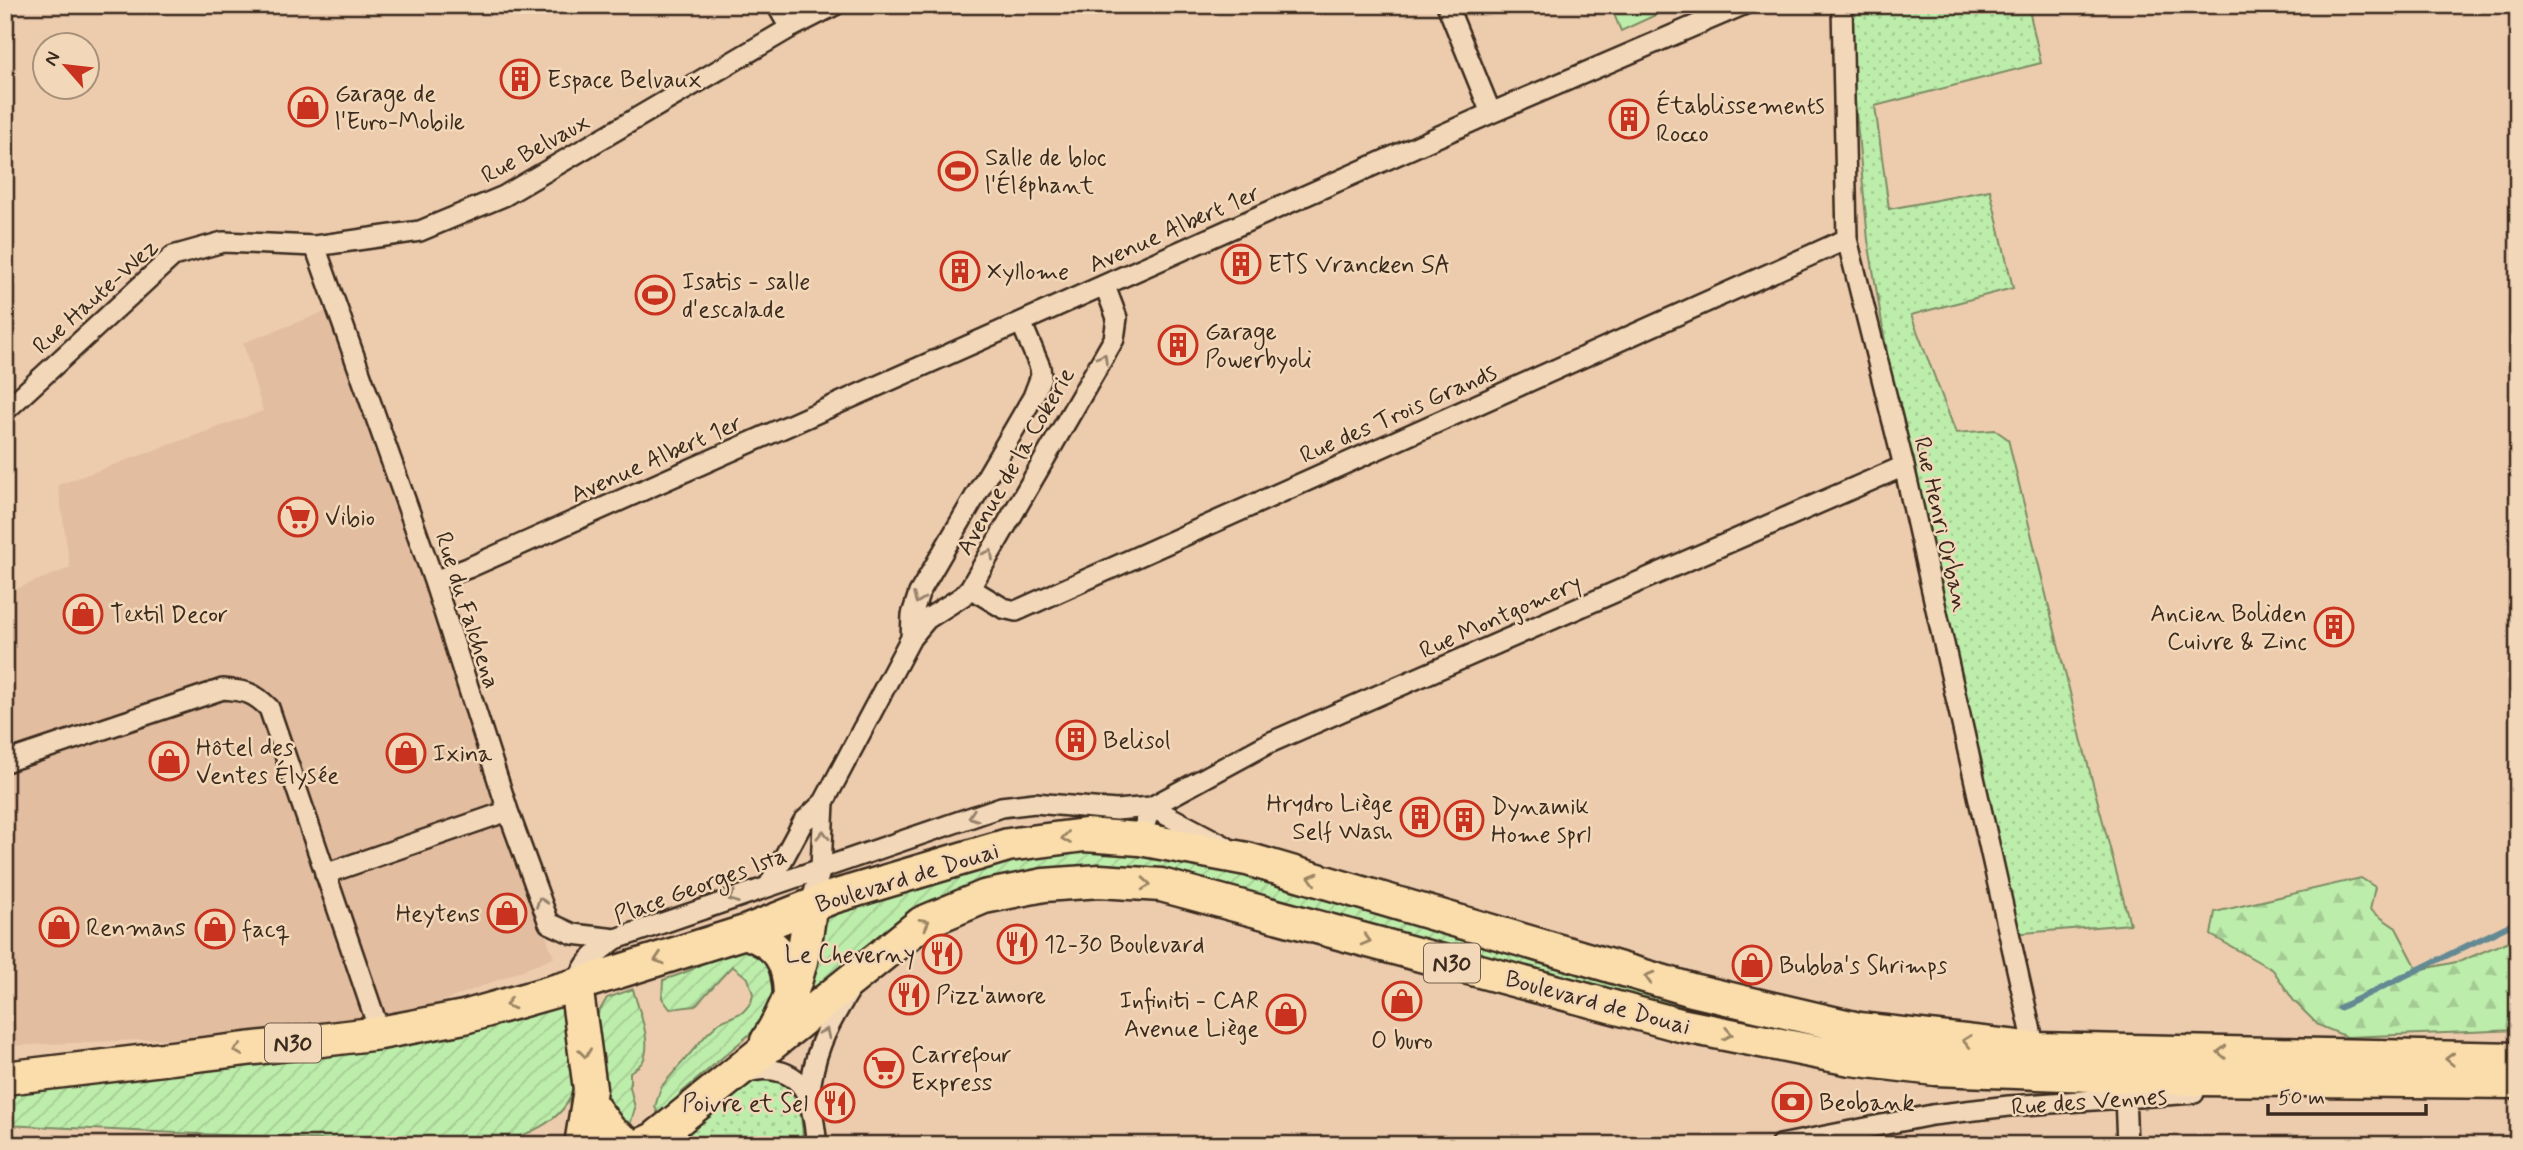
<svg xmlns="http://www.w3.org/2000/svg" width="2523" height="1150" viewBox="0 0 2523 1150" font-family="Mynerve,sans-serif">
<style>
.built{fill:#e3bda0}
.grass{fill:url(#grass-dots);stroke:#7c8c64;stroke-width:2}
.forest{fill:url(#forest-firs);stroke:#7c8c64;stroke-width:2}
.park{fill:#bdedab;stroke:#7c8c64;stroke-width:2}
.garden{fill:url(#garden-furrows);stroke:#7c8c64;stroke-width:2}
.lines{fill:none;stroke-linecap:round;stroke-linejoin:round}
.stream{stroke:#648993;stroke-width:6}
.street-casing{stroke:#3b2a1e;stroke-width:24}
.primary-casing{stroke:#3b2a1e;stroke-width:37}
.street{stroke:#f2d8b9;stroke-width:19}
.primary{stroke:#faddab;stroke-width:32}
.oneway{stroke:#96816c}
.oneway2{stroke:#9a8464}
.labels{text-anchor:middle;stroke-width:5;stroke-linejoin:round;paint-order:stroke}
.shield{fill:#f2d8b9;stroke:#725e4c;stroke-width:2}
.shield-label{font-size:23px;font-weight:bold;fill:#3b2a1e}
.poi-label{font-size:24px;fill:#3b2a1e;stroke:#f2d8b9;text-anchor:start}
.street-label{font-size:24px;fill:#3b2a1e;stroke:#f2d8b9}
</style>
<defs>
<pattern id="grass-dots" width="8" height="8" patternUnits="userSpaceOnUse" patternTransform="scale(1.75)"><rect width="8" height="8" fill="#bdedab"/><path d="M2 2h.1M6 6h.1" fill="none" stroke="#a3cb93" stroke-width="1.8" stroke-linecap="round"/></pattern>
<pattern id="forest-firs" width="22" height="20" patternUnits="userSpaceOnUse" patternTransform="scale(1.75)"><rect width="22" height="20" fill="#bdedab"/><path d="M5 1l3.5 6h-7zM16 11l3.5 6h-7z" fill="#a3cb93"/></pattern>
<pattern id="garden-furrows" width="10" height="10" patternUnits="userSpaceOnUse" patternTransform="scale(1.75)"><rect width="10" height="10" fill="#bdedab"/><path d="M-1 1l2-2M0 10L10 0M9 11l2-2" fill="none" stroke="#a3cb93"/></pattern>
</defs>
<rect width="100%" height="100%" fill="#edccae"/>
<filter id="ink" filterUnits="userSpaceOnUse"><feTurbulence type="fractalNoise" baseFrequency=".0143" numOctaves="2"/><feDisplacementMap in="SourceGraphic" scale="14" xChannelSelector="R" yChannelSelector="G"/><feConvolveMatrix kernelMatrix="1 2 1 2 8 2 1 2 1" color-interpolation-filters="sRGB"/></filter>
<g filter="url(#ink)">
<path class="built" d="M327,311L554,958L408,1015L229,1036L5,1046V593L70,568L58,485L263,411L243,343Z"/>
<path class="grass" d="M1846,5H2028L2041,63L1875,106L1889,209L1990,190L2013,288L1911,315L1956,433L1995,430L2008,439L2082,742L2130,924L2011,934L1906,465L1868,240Z
M763,1076C768,1077 776,1078 781,1081C796,1089 808,1130 800,1145H669L751,1080Z"/>
<path class="forest" d="M2361,878L2375,887L2370,910L2396,928L2418,970L2461,961L2518,937V1030L2347,1037L2318,1025L2294,1001L2273,970L2211,935L2215,912Z"/>
<path class="park" d="M1610,5H1677L1621,31Z"/>
<path class="garden" d="M1027,848L1170,850L1925,1057L1788,1035L1318,913L1037,870L798,1006L822,911Z
M722,948H758L779,980L765,1021L680,1094L662,1122L655,1107L661,1087L707,1034L720,1022L743,1012L751,1003L753,994L748,978L732,966L695,1006L670,1009L662,998L663,980C689,972 702,966 722,948Z
M633,989C638,1009 653,1041 643,1061C640,1066 634,1069 630,1072V1087L635,1108L629,1129L606,1113L594,1020L607,998Z
M562,1001C569,1030 577,1057 573,1087C568,1122 518,1140 488,1144C472,1146 455,1145 439,1145L5,1125V1083Z"/>
<g class="lines">
<path class="stream" d="M2339,1008L2518,921"/>
<defs>
<path id="street" d="M777,5L790,28
M1447,5L1491,113
M1842,5L1847,239L1904,466L2035,1049
M315,246L434,581L508,811L549,923L573,934L616,939
M5,411L173,256L223,242L315,246L420,231L504,196L790,28L835,5
M434,581L468,568L1491,113L1743,5
M970,588L1003,608L1016,611L1847,239
M911,638L912,615L919,593L1033,397L1041,376L1040,367L1021,322
M5,762L223,689C246,691 253,692 269,708L380,1033
M1140,839L1151,807L1269,743L1904,466
M325,874L508,811
M769,885L803,822L824,802L911,638L927,619L963,596L970,588L1114,339L1117,318L1105,286
M810,907L821,868L824,802
M576,985C585,960 595,954 616,939L1001,807L1035,803L1116,810L1151,807L1225,846
M742,1074C768,1064 800,1070 809,1101C814,1115 815,1131 817,1145
M2125,1096L2127,1145
M809,1099C813,1054 825,1030 848,993
M1780,1145L1932,1115L2009,1106L2194,1093L2198,1082"/>
<path id="primary" d="M745,932C779,944 789,960 790,995
M576,985L590,1089L581,1145
M767,1041C794,998 805,957 810,907
M5,1078L380,1033L464,1017L576,985L745,932L833,897L1008,845L1085,835L1140,839L1247,859L1692,990L1859,1029L2035,1049L2518,1059
M588,1101L611,1132L630,1145
M641,1145L654,1139L922,923L984,897L1044,885L1100,881L1161,885L1680,1025L1851,1059L1935,1069L2199,1079L2518,1082"/>
</defs>
<use href="#street" class="street-casing"/>
<use href="#primary" class="primary-casing"/>
<use href="#street" class="street"/>
<use href="#primary" class="primary"/>
</g>
<defs><path id="oneway-chevron" d="M-2-3.5L2.5 0L-2 3.5" fill="none" stroke-width="1.6" stroke-linecap="round" stroke-linejoin="round" transform="scale(1.75)"/></defs>
<g class="oneway">
<use href="#oneway-chevron" transform="translate(1103 358) rotate(-60)"/>
<use href="#oneway-chevron" transform="translate(989 554) rotate(-60)"/>
<use href="#oneway-chevron" transform="translate(918 599) rotate(112)"/>
<use href="#oneway-chevron" transform="translate(973 816) rotate(161)"/>
<use href="#oneway-chevron" transform="translate(823 835) rotate(-88)"/>
<use href="#oneway-chevron" transform="translate(733 898) rotate(161)"/>
<use href="#oneway-chevron" transform="translate(541 902) rotate(-110)"/>
<use href="#oneway-chevron" transform="translate(825 1033) rotate(-65)"/>
</g>
<g class="oneway2">
<use href="#oneway-chevron" transform="translate(1066 838) rotate(172)"/>
<use href="#oneway-chevron" transform="translate(1313 878) rotate(-164)"/>
<use href="#oneway-chevron" transform="translate(1146 884) rotate(4)"/>
<use href="#oneway-chevron" transform="translate(925 923) rotate(-29)"/>
<use href="#oneway-chevron" transform="translate(1366 940) rotate(15)"/>
<use href="#oneway-chevron" transform="translate(659 959) rotate(162)"/>
<use href="#oneway-chevron" transform="translate(1649 977) rotate(-164)"/>
<use href="#oneway-chevron" transform="translate(510 1004) rotate(164)"/>
<use href="#oneway-chevron" transform="translate(1728 1034) rotate(11)"/>
<use href="#oneway-chevron" transform="translate(1967 1041) rotate(-174)"/>
<use href="#oneway-chevron" transform="translate(238 1050) rotate(173)"/>
<use href="#oneway-chevron" transform="translate(2222 1052) rotate(-178)"/>
<use href="#oneway-chevron" transform="translate(585 1053) rotate(83)"/>
<use href="#oneway-chevron" transform="translate(2450 1059) rotate(-178)"/>
</g>
</g>
<defs>
<symbol id="building-ring" viewBox="-11 -11 22 22"><circle r="9.5" fill="#f2d8b9" stroke="#c8321e" stroke-width="1.5"/><path d="M-4-6H4V6H1V3H-1V6H-4ZM-2.5-4.3h1.7v1.8h-1.7ZM.8-4.3h1.7v1.8H.8ZM-2.5-1h1.7V.8h-1.7ZM.8-1h1.7V.8H.8Z" fill="#c8321e"/></symbol>
<symbol id="shop-ring" viewBox="-11 -11 22 22"><circle r="9.5" fill="#f2d8b9" stroke="#c8321e" stroke-width="1.5"/><path d="M-5-2.5h2.3a2.7 3.5 0 0 1 5.4 0H5L5.5 6h-11ZM-1.5-2.5h3a1.5 2.3 0 0 0-3 0Z" fill="#c8321e"/></symbol>
<symbol id="stadium-ring" viewBox="-11 -11 22 22"><circle r="9.5" fill="#f2d8b9" stroke="#c8321e" stroke-width="1.5"/><path d="M0-5a6.5 5 0 1 0 0 10a6.5 5 0 1 0 0-10ZM-3.5-1.8h7v3.6h-7Z" fill="#c8321e"/></symbol>
<symbol id="supermarket-ring" viewBox="-11 -11 22 22"><circle r="9.5" fill="#f2d8b9" stroke="#c8321e" stroke-width="1.5"/><path d="M-6-5.5h2.5l.6 2H6L4.5 2H-2.5L-4.4-4H-6ZM-1.5 3.2a1.3 1.3 0 1 0 .1 0ZM3 3.2a1.3 1.3 0 1 0 .1 0Z" fill="#c8321e"/></symbol>
<symbol id="restaurant-ring" viewBox="-11 -11 22 22"><circle r="9.5" fill="#f2d8b9" stroke="#c8321e" stroke-width="1.5"/><path d="M-5-6h1v4h1v-4h1v4h1v-4h1v5L-1.5 .5V6h-2V.5L-5-1ZM5-6V6H3V1.5H1.5Q1.5-4 5-6Z" fill="#c8321e"/></symbol>
<symbol id="bank-ring" viewBox="-11 -11 22 22"><circle r="9.5" fill="#f2d8b9" stroke="#c8321e" stroke-width="1.5"/><path d="M-6-4H6V4H-6ZM0-2.3a2.3 2.3 0 1 0 0 4.6a2.3 2.3 0 1 0 0-4.6Z" fill="#c8321e"/></symbol>
</defs>
<g fill-rule="evenodd">
<use href="#building-ring" x="498" y="57" width="44" height="44"/>
<use href="#shop-ring" x="286" y="85" width="44" height="44"/>
<use href="#building-ring" x="1607" y="97" width="44" height="44"/>
<use href="#stadium-ring" x="936" y="149" width="44" height="44"/>
<use href="#building-ring" x="1219" y="242" width="44" height="44"/>
<use href="#building-ring" x="938" y="249" width="44" height="44"/>
<use href="#stadium-ring" x="633" y="273" width="44" height="44"/>
<use href="#building-ring" x="1156" y="323" width="44" height="44"/>
<use href="#supermarket-ring" x="276" y="495" width="44" height="44"/>
<use href="#shop-ring" x="61" y="592" width="44" height="44"/>
<use href="#building-ring" x="2312" y="605" width="44" height="44"/>
<use href="#building-ring" x="1054" y="718" width="44" height="44"/>
<use href="#shop-ring" x="384" y="731" width="44" height="44"/>
<use href="#shop-ring" x="147" y="739" width="44" height="44"/>
<use href="#building-ring" x="1398" y="795" width="44" height="44"/>
<use href="#building-ring" x="1442" y="798" width="44" height="44"/>
<use href="#shop-ring" x="485" y="891" width="44" height="44"/>
<use href="#shop-ring" x="37" y="905" width="44" height="44"/>
<use href="#shop-ring" x="193" y="907" width="44" height="44"/>
<use href="#restaurant-ring" x="995" y="922" width="44" height="44"/>
<use href="#restaurant-ring" x="920" y="932" width="44" height="44"/>
<use href="#shop-ring" x="1730" y="943" width="44" height="44"/>
<use href="#restaurant-ring" x="887" y="973" width="44" height="44"/>
<use href="#shop-ring" x="1380" y="979" width="44" height="44"/>
<use href="#shop-ring" x="1264" y="992" width="44" height="44"/>
<use href="#supermarket-ring" x="862" y="1046" width="44" height="44"/>
<use href="#bank-ring" x="1770" y="1080" width="44" height="44"/>
<use href="#restaurant-ring" x="813" y="1081" width="44" height="44"/>
</g>
<g class="labels">
<g class="shield">
<rect x="1424" y="943.5" width="56" height="39" rx="5"/>
<rect x="265" y="1023.5" width="56" height="39" rx="5"/>
</g>
<g class="shield-label">
<text x="1452" y="971">N30</text>
<text x="293" y="1051">N30</text>
</g>
<g class="poi-label">
<text x="547" y="87">Espace Belvaux</text>
<text x="335" y="101">Garage de<tspan x="335" dy="28">l'Euro-Mobile</tspan></text>
<text x="1656" y="113">Établissements<tspan x="1656" dy="28">Rocco</tspan></text>
<text x="985" y="165">Salle de bloc<tspan x="985" dy="28">l'Éléphant</tspan></text>
<text x="1268" y="272">ETS Vrancken SA</text>
<text x="987" y="279">Xyllome</text>
<text x="682" y="289">Isatis - salle<tspan x="682" dy="28">d'escalade</tspan></text>
<text x="1205" y="339">Garage<tspan x="1205" dy="28">Powerbyoli</tspan></text>
<text x="325" y="525">Vibio</text>
<text x="2307" y="621" text-anchor="end">Ancien Boliden<tspan x="2307" dy="28">Cuivre &amp; Zinc</tspan></text>
<text x="110" y="622">Textil Decor</text>
<text x="1103" y="748">Belisol</text>
<text x="196" y="755">Hôtel des<tspan x="196" dy="28">Ventes Élysée</tspan></text>
<text x="433" y="761">Ixina</text>
<text x="1393" y="811" text-anchor="end">Hrydro Liège<tspan x="1393" dy="28">Self Wash</tspan></text>
<text x="1491" y="814">Dynamik<tspan x="1491" dy="28">Home sprl</tspan></text>
<text x="480" y="921" text-anchor="end">Heytens</text>
<text x="86" y="935">Renmans</text>
<text x="242" y="937">facq</text>
<text x="1044" y="952">12-30 Boulevard</text>
<text x="915" y="962" text-anchor="end">Le Cheverny</text>
<text x="1779" y="973">Bubba's Shrimps</text>
<text x="936" y="1003">Pizz'amore</text>
<text x="1259" y="1008" text-anchor="end">Infiniti - CAR<tspan x="1259" dy="28">Avenue Liège</tspan></text>
<text x="1402" y="1048" text-anchor="middle">O buro</text>
<text x="911" y="1062">Carrefour<tspan x="911" dy="28">Express</tspan></text>
<text x="1819" y="1110">Beobank</text>
<text x="808" y="1111" text-anchor="end">Poivre et Sel</text>
</g>
<g class="street-label">
<text transform="translate(535 148) rotate(-29)" y="8">Rue Belvaux</text>
<text transform="translate(1174 228) rotate(-24)" y="8">Avenue Albert 1er</text>
<text transform="translate(95 296) rotate(-42)" y="8">Rue Haute-Wez</text>
<text transform="translate(1398 413) rotate(-24)" y="8">Rue des Trois Grands</text>
<text transform="translate(656 458) rotate(-24)" y="8">Avenue Albert 1er</text>
<text transform="translate(1015 461) rotate(-60)" y="8">Avenue de la Cokerie</text>
<text transform="translate(1942 524) rotate(77)" y="8">Rue Henri Orban</text>
<text transform="translate(468 610) rotate(72)" y="8">Rue du Falchena</text>
<text transform="translate(1500 616) rotate(-24)" y="8">Rue Montgomery</text>
<text transform="translate(907 877) rotate(-17)" y="8">Boulevard de Douai</text>
<text transform="translate(700 885) rotate(-20)" y="8">Place Georges Ista</text>
<text transform="translate(1598 1002) rotate(15)" y="8">Boulevard de Douai</text>
<text transform="translate(2089 1101) rotate(-4)" y="8">Rue des Vennes</text>
</g>
</g>
<rect width="2523" height="1150" fill="none" stroke="#f2d8b9" stroke-width="28"/>
<rect x="14" y="14" width="2495" height="1122" fill="none" stroke="#3b2a1e" stroke-width="2.5" filter="url(#ink)"/>
<g transform="translate(66 66) rotate(298)"><circle r="33" fill="#f2d8b9" stroke="#a9927b" stroke-width="2"/>
<path d="M0-5L12 26L0 18L-12 26Z" fill="#c8321e"/>
<text y="-10" font-size="19" font-weight="bold" text-anchor="middle" fill="#3b2a1e">N</text>
</g>
<path d="M2268 1104v10h158v-10" fill="none" stroke="#3b2a1e" stroke-width="3.5"/>
<text x="2278" y="1104" font-size="21" fill="#3b2a1e" stroke="#f2d8b9" stroke-width="5" paint-order="stroke">50 m</text>
</svg>
